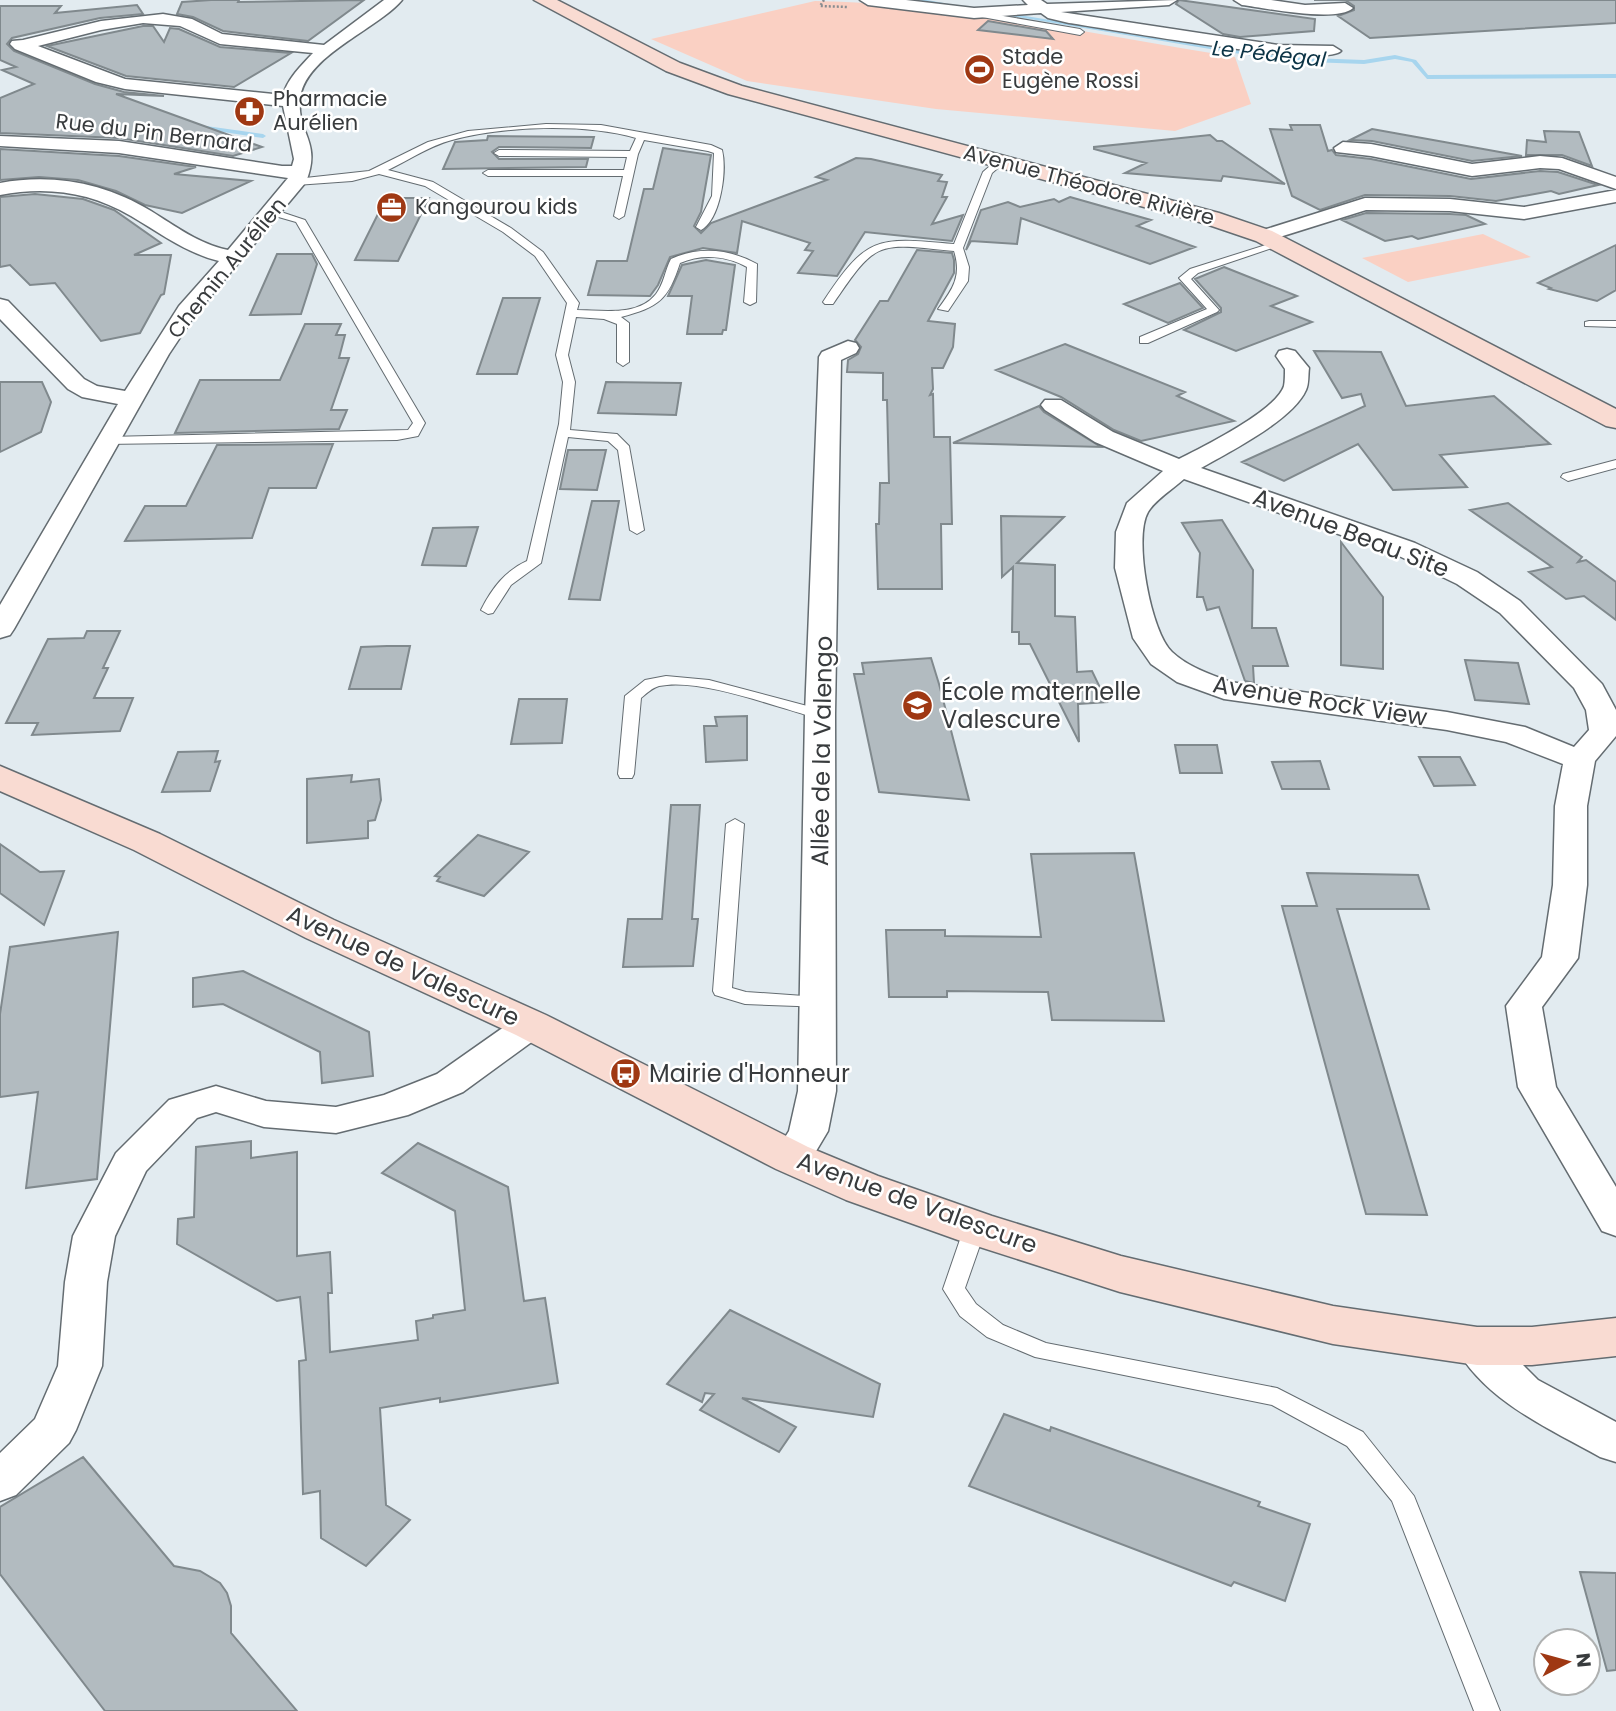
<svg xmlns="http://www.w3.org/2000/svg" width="1616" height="1711" viewBox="0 0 1616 1711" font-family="Poppins,sans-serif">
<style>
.green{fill:#fad0c3}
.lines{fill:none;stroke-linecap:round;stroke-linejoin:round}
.stream{fill:#a7d5ee;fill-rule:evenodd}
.building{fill:#b2bbc0;stroke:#80898d;stroke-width:2}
.lane-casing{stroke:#646c71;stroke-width:2}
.street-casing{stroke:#646c71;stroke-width:3}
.secondary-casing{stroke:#646c71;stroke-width:3}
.path{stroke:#878c90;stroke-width:2.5;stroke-dasharray:2 2;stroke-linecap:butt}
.lane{fill:#fff;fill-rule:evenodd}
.street{fill:#fff;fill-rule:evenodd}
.secondary{fill:#f9dbd2;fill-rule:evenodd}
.labels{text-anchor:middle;stroke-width:5;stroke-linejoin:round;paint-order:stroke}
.far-water-label{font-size:21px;font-style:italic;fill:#0b3345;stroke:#fff}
.far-poi-label{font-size:21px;fill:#383b3d;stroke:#fff;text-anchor:start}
.far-street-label{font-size:21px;fill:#383b3d;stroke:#fff}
.street-label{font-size:24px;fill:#383b3d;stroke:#fff}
.poi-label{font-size:24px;fill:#383b3d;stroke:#fff;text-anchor:start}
</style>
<rect width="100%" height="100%" fill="#e2ebf0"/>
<path class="green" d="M815,1C956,3 1097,35 1235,57L1251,104L1175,131L936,109L747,81L651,39Z
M1483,234L1531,257L1408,282L1362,258Z"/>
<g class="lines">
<path class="stream" d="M916,0H927L977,9L975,10Z
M1001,12L1282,57L1364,60L1395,55L1416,60L1428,75L1616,74V78L1427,79L1412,62L1395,59L1364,64L1282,61L999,14Z
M199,125L263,134L266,136L263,138L197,128L196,127Z"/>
</g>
<path class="building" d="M211,0H239L238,2L364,0L308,41L223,31L193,17L177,14L182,2Z
M1179,0L1315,19L1314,31L1240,37L1223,34L1176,4Z
M1314,0H1616V23L1370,38L1338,16L1354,10V6L1345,0Z
M137,5L143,14L100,18L12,38L7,44L14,51L95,84L124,92L164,96L116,94L262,147L233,156L119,138L0,133V98L34,84L2,70L16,67L0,60V6H61L55,13Z
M988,21L1046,31L1053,39L978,30Z
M143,26H153L164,42L170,28L179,29L220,47L291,53L234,87L126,76L47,46Z
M1290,125H1320L1328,151L1332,150L1336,155L1371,159L1471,179L1540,171L1558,172L1598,185L1559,194L1551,191L1496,201L1450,196L1365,195L1320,210L1292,196L1270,129L1292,130Z
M1372,129L1522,156L1472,161L1372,141L1350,140Z
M1544,131L1579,132L1592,166L1562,155H1526L1527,140L1546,142Z
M1210,135L1217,141H1222L1285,184L1223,176L1221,181L1125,173L1146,163L1094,149V147Z
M488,136L594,137L591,148L499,147L492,152L499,159H588L586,167L443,169L455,142L487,140Z
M663,148L711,155L701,212L694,226L701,233L711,223L827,180L816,177L856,158L871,159L942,175L938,181L947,182L942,197H947L932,224L963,215L952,241L865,232L837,276L798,273L813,251L805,250L810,243L742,221L737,253L703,248L670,257L658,285L650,296L588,295L597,261H627L644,189H653Z
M0,149L119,156L196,167L174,174L251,181L182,213L145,205L116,191L78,180L39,177L0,180Z
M35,194L83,199L114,210L161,243L134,255H171L164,294L161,295L140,333L101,341L55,283L30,285L10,265L0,267V197Z
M1070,197L1151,220L1137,226L1195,247L1150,264L1021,218L1017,244L971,241L966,250L981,210L1008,202L1020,207L1054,199L1059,202Z
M386,198H429L398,261L355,260Z
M1366,213L1450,214L1466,215L1485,224L1418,239L1412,236L1385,241L1342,220Z
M1616,245V290L1597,301L1549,289L1551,288L1538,283Z
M917,250L952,253L954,260V273L928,321L955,324L953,347L943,368H932L933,389L930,395L933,394L934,437H950L952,524H941L942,589H878L876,524H879L880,483H889L887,400H883V373L847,372L848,360L858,354L861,347L855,340L880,301H888Z
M277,254H312L317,264L301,314L250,315Z
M706,260L735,265L726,330H723L722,334H687L692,296H668L682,265Z
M1224,267L1297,296L1271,306L1312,322L1236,351L1184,330L1221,312V308L1195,279Z
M1180,283L1203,308L1168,323L1124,304Z
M503,298H540L517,374H477Z
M305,324H341L336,335H345L339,358H349L331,410H347L339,429L175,433L200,380H280Z
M1065,344L1185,392L1177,396L1234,421L1141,441L1114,430L1061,397L996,370Z
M1314,351L1381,352L1406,406L1494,396L1550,444L1440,455L1467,487L1393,490L1358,444L1284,481L1242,462L1365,406L1361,394L1342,398Z
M0,382H42L51,402L41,432L0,452Z
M606,382L681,383L676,415L598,413Z
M1039,406L1044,412L1101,447L953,443Z
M333,444L316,488H269L252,538L125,541L145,506H186L217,445Z
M568,450H606L597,490L560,489Z
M592,501H619L600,600L569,599Z
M1508,503L1582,557L1578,562L1586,560L1616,582V620L1584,596L1566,599L1529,572L1552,567L1470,510Z
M1001,516L1064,517L1017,563L1055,565V616L1075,617L1077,672L1092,671L1107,702L1078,704L1079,742L1030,644H1019V632H1012L1013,567L1002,577Z
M1222,520L1253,570L1252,628H1276L1288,666H1253L1254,683L1245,681L1219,607L1207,610L1203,597H1197L1200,553L1182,523Z
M478,527L466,566L422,565L433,528Z
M1341,542L1383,597V669L1341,665Z
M87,631H120L103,668H108L94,698H133L120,731L32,735L38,723H6L48,639L84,638Z
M387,646H410L401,689H349L361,647Z
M931,658L939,684L969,800L879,792L854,674H864L862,663Z
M1465,660L1518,663L1529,704L1475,700Z
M519,699H567L562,743L511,744Z
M747,716V760L706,762L704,726H717L715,717Z
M1175,745H1217L1222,773H1180Z
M218,751L215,762L220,761L210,791L162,792L178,752Z
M1419,757H1460L1475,785L1434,786Z
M1320,761L1329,789H1282L1272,762Z
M352,775L351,782L379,779L381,800L375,820L368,821V838L307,843V779Z
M671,805H700L692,919H698L693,966L623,967L628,919H662Z
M478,835L529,852L484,896L437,881L440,877L435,876Z
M0,844L40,872L64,871L44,925L0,893Z
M1134,853L1164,1021L1052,1020L1048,992L947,991V997H889L886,930H945V936L1041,937L1031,854Z
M1307,873L1418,875L1429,909H1337L1427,1215L1366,1214L1282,906H1317Z
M118,932L97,1179L26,1188L38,1092L0,1097V1014L10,947Z
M243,971L369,1032L373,1076L322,1083L320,1052L223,1004L193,1007V978Z
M251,1141V1158L297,1152V1256L330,1252L332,1293H328L330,1352L418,1340L416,1321L433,1318V1315L465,1310L455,1211L382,1173L418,1143L508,1187L524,1301L545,1298L558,1383L440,1402V1398L380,1408L386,1505L410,1520L366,1566L321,1538L320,1491L303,1494L299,1361L306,1360L300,1297L277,1301L177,1244L178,1219L194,1217L196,1147Z
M730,1310L880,1384L873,1417L742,1398L796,1427L779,1452L700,1410L714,1394L705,1393L702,1402L667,1384Z
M1004,1414L1050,1431L1051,1427L1260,1502L1258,1506L1310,1524L1285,1601L1234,1582L1231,1586L969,1486Z
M83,1457L174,1566L200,1571L220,1583L227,1593L231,1606V1633L297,1711H105L0,1574V1507Z
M1580,1572L1616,1573V1670L1607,1671Z"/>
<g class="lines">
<defs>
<path id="lane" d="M974,11L1080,29L1084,32L1080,35L971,15Z
M546,124L601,125L711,145L722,150C727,170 721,219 701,230L696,227L712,196L714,153L708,151L644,140L638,154L624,216L619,219L614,216L623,176H488L483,173L488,170H624L627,157L499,156L494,153L499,150L630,151L636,138C584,123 504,126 452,140C429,146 409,160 388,170L433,182L511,228L543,252L579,303L577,310C602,310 638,317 656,294C664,284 665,270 671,259C699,246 730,249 757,264L756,302L750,305L744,302L747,267C727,256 702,253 680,263C668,300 659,307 621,317L629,323V362L623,366L617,362V324L604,319L576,317L568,355L575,382L570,430L617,434L629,446L644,530L637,534L630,530L618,450L608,441L568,437L541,563L511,585L493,613L488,614L481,610C492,588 505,571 527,561L559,424L563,382L556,355L567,303L535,256L503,232L425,186L379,174L352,181L296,185L291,182L296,179L369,171L428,142L468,131Z
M998,159L1006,161L992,173L963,248L969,267L968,281L948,311L938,309C953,289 962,276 954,251C877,243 877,239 833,304H825L823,302C867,235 877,237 954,244L983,172Z
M272,209L305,220L425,423L418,436L397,440L103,444V438L108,437L408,430L413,423L296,222L268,214L267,212Z
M1275,242L1284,244L1198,273L1191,279L1219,310L1217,312L1148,343H1140V337L1207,309L1179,278L1190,269Z
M1589,321H1616V327L1585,326V322Z
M1616,460V468L1568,481L1561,477L1563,474Z
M666,676L709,680L826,711L828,714L820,719C778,708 700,677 659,686C652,688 647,693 641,698L634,774L632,778H620L618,774L625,696L645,680Z
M735,819L744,824L732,988L746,992L818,997L825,999L828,1003L825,1007L745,1004L715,995L713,991L726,824Z
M975,1220L983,1222L986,1228L965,1288L976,1304L1003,1325L1046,1343L1277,1388L1363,1432L1414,1496L1500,1711H1474L1392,1501L1347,1446L1272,1405L1035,1357L987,1337L960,1316L943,1289L964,1228L967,1222Z"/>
<path id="street" d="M384,0H402C377,30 303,56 300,100C297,134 322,141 306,182L195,315L169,354L14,629L10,635L0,638V605L118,404L82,397L68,389L0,319V299L8,301L84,379L97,386L125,391L179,306L219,261C186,253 160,233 131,216C90,192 47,186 0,195V183C53,173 105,183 151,211C175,226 199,244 228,250L288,178L119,153L0,146V136L119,141L282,166H292L294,159L283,106L125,89L96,82L15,49L10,44L12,41L23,40L101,21L163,14L192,19L222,34L324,45ZM143,23L180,26L220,44L313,53C301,66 288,78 283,95L125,79L38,46L101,30Z
M860,0H906L974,8L1028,5L1023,0H1041L1047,4L1177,0L1169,5L1061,12L1278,45L1333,46L1341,51C1324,69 1106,28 1069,23L1048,18L1041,13L974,18L868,5Z
M1234,0H1271L1305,5L1345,3L1353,8C1337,23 1265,8 1242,5Z
M1343,142L1371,144L1472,164L1540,156L1562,158L1616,177V189L1559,169L1540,168L1472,176L1371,156L1336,152L1334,148Z
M1616,190V202L1524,219L1450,211L1366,210L1264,242L1257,240L1254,236L1257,232L1365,198L1450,199L1524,207Z
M848,341L856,343L859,348L856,353L841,360L835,714L836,1091L828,1131L806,1168L792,1172L778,1168L772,1158L789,1131L798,1091L805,714L819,357L822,352Z
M1287,349L1295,351L1309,368C1308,375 1309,384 1306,390C1293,420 1229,452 1201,468L1415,543L1477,572L1520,601L1602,684L1616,710V736L1595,761L1587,806V885L1578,958L1542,1007L1556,1087L1616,1187V1236L1602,1231L1518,1087L1506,1006L1542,957L1553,885L1555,806L1563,764L1506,742L1447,730L1224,699L1177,682L1151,664L1133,638L1115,568L1116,532L1127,503L1163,471L1095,442L1045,410L1041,405L1045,400H1061L1113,432L1179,459C1203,447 1276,411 1284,386C1285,381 1285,374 1285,369L1276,356L1279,351ZM1184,479L1397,555L1457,584L1500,613L1574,688L1586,710L1589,730L1574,747L1525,727L1447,712L1230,682C1210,674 1188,667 1172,652C1151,633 1133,538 1148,512C1155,500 1173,489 1184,479Z
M531,1013L544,1017L549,1025L544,1033L463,1092L408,1115L336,1133L264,1127L216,1112L197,1118L146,1171L115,1236L107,1282L102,1366L76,1430L69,1443L16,1495L0,1501V1453L35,1419L58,1366L65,1282L73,1236L116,1153L169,1100L216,1086L266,1101L336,1107L384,1095L437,1074L518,1017Z
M1477,1329L1492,1334L1538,1380L1616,1422V1462L1600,1457C1548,1428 1485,1401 1455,1346L1462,1334Z"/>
<path id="secondary" d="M534,0H557L680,63L742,86L1219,213L1272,231L1616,409V428L1606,426L1256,241L1203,223L728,94L666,71Z
M0,766L160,834L334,920L546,1015L808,1147L878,1176L992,1216L1121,1256L1333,1306L1477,1327H1532L1616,1318V1356L1532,1365H1477L1333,1344L1120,1292L958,1240L846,1200L776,1169L516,1035L306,938L134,850L0,791Z"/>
</defs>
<use href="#lane" class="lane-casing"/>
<use href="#street" class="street-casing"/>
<use href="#secondary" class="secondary-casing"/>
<path class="path" d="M824,0L820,6L847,7"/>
<use href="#lane" class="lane"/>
<use href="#street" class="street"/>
<use href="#secondary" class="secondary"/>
</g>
<defs>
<symbol id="stadium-disc" viewBox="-11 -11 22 22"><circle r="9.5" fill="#9f3813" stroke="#fff"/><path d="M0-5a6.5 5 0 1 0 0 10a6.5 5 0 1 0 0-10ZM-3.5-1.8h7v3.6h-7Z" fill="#fff"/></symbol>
<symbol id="pharmacy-disc" viewBox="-11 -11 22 22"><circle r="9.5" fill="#9f3813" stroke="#fff"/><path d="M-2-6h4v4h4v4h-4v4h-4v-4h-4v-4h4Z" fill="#fff"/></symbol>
<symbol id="office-disc" viewBox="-11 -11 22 22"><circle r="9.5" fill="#9f3813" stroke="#fff"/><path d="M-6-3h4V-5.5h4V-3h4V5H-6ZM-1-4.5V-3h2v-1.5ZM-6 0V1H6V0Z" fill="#fff"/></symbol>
<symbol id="school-disc" viewBox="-11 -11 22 22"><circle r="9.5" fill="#9f3813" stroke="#fff"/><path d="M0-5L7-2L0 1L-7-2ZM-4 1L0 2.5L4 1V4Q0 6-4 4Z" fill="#fff"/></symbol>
<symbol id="bus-disc" viewBox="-11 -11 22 22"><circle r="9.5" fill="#9f3813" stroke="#fff"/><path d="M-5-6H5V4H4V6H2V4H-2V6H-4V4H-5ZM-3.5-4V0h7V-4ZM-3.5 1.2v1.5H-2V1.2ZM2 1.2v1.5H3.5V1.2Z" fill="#fff"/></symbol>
</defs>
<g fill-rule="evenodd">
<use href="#stadium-disc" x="962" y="52" width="35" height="35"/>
<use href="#pharmacy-disc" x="232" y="94" width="35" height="35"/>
<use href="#office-disc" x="374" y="190" width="35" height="35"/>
<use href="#school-disc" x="900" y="688" width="35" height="35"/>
<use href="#bus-disc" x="608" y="1056" width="35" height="35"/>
</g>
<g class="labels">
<g class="far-water-label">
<text transform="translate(1269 54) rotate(6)" y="7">Le Pédégal</text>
</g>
<g class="far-poi-label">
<text x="1002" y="64">Stade<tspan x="1002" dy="24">Eugène Rossi</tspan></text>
<text x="273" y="106">Pharmacie<tspan x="273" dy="24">Aurélien</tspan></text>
<text x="415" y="214">Kangourou kids</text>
</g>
<g class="far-street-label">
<text transform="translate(154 133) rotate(7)" y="7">Rue du Pin Bernard</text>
<text transform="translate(1089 185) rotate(15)" y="7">Avenue Théodore Rivière</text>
<text transform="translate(227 268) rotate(-51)" y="7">Chemin Aurélien</text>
</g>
<g class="street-label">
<text transform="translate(1351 533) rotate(21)" y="8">Avenue Beau Site</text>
<text transform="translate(1320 701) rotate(9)" y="8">Avenue Rock View</text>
<text transform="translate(822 751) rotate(-89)" y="8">Allée de la Valengo</text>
<text transform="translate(403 966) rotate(25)" y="8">Avenue de Valescure</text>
<text transform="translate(917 1203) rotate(20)" y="8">Avenue de Valescure</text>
</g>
<g class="poi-label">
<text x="941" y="700">École maternelle<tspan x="941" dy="28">Valescure</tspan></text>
<text x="649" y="1082">Mairie d'Honneur</text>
</g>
</g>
<g transform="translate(1567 1662) rotate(84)"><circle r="33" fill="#ffffff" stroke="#afb1b1" stroke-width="2"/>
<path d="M0-5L12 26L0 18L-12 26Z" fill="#9f3813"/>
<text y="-10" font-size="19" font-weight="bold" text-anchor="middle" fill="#383b3d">N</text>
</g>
</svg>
